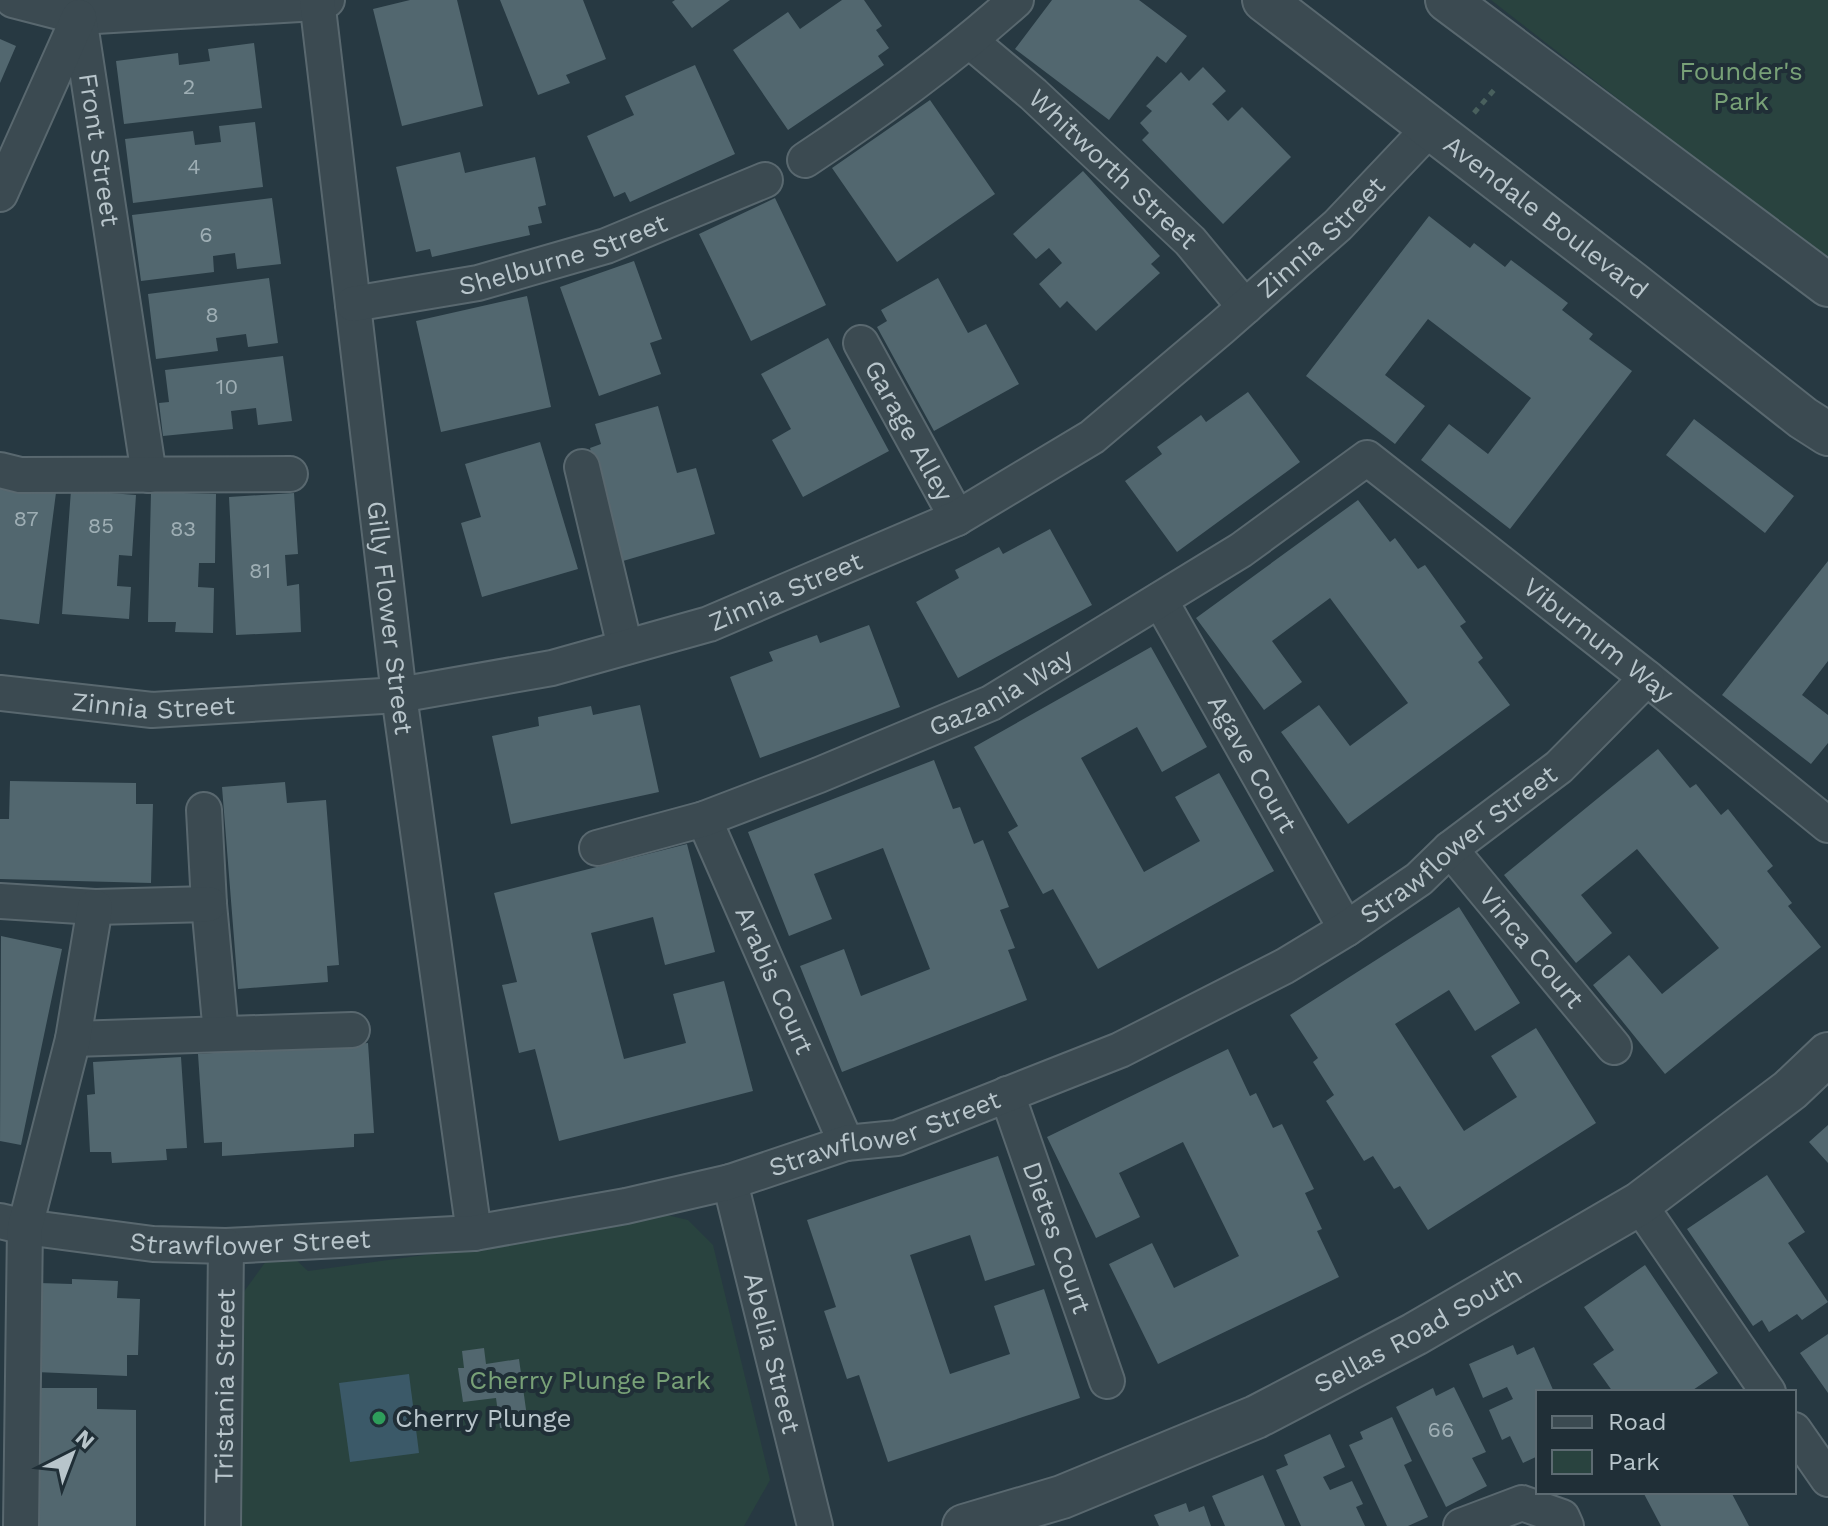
<svg xmlns="http://www.w3.org/2000/svg" width="1828" height="1526" viewBox="0 0 1828 1526" font-family="'Work Sans',sans-serif">
<style>
.green{fill:#29433f}
.water{fill:#3b5968}
.building{fill:#52676f}
.lines{fill:none;stroke-linecap:round;stroke-linejoin:round}
.minor-casing{stroke:#59686f;stroke-width:38}
.tertiary-casing{stroke:#59686f;stroke-width:46}
.path{stroke:#49605d;stroke-width:5;stroke-dasharray:6 6;stroke-linecap:butt}
.minor{stroke:#3b4a51;stroke-width:34}
.tertiary{stroke:#3b4a51;stroke-width:42}
.leisure-dot{fill:#2e9e5b;stroke:#202f37;stroke-width:3}
.labels{text-anchor:middle;stroke-width:8;stroke-linejoin:round;paint-order:stroke}
.number-label{font-size:22px;fill:#9eaeb4}
.park-label{font-size:26px;fill:#78a177;stroke:#202f37}
.street-label{font-size:26px;fill:#b8c5cb;stroke:#202f37}
.poi-label{font-size:26px;fill:#b8c5cb;stroke:#202f37;text-anchor:start}
</style>
<rect width="100%" height="100%" fill="#273942"/>
<path class="green" d="M1491,0H1828V262Z
M654,1212L688,1220L713,1245L770,1480L744,1526H240L243,1293L269,1257H293L308,1271L540,1239L626,1225Z"/>
<path class="water" d="M409,1374L419,1453L350,1462L339,1383Z"/>
<path class="building" d="M410,0H457L483,106L402,126L373,9Z
M500,0H583L606,59L566,75L570,83L538,95Z
M675,0H730L692,28L672,2Z
M842,0H864L882,26L876,30L889,48L878,56L884,65L788,130L733,50L788,12L800,29Z
M1052,0H1139L1187,36L1166,63L1157,56L1109,120L1015,49Z
M0,39L16,46L0,83Z
M254,43L262,108L124,124L116,61L178,53L179,65L210,61L208,49Z
M695,65L735,154L630,202L625,192L614,197L587,136L634,115L625,96Z
M1203,67L1226,91L1212,104L1228,121L1242,107L1291,157L1223,224L1142,140L1149,133L1140,123L1152,111L1146,106L1181,72L1189,81Z
M930,100L995,194L897,262L832,168Z
M255,122L263,187L133,203L125,139L193,131L195,145L221,142L219,126Z
M460,152L465,173L535,157L546,205L538,207L542,223L528,226L530,235L432,257L430,249L416,252L396,167Z
M1083,171L1160,256L1151,264L1160,273L1096,331L1067,301L1060,308L1039,284L1062,263L1049,248L1036,259L1013,234Z
M272,198L281,264L237,269L235,253L213,256L214,272L141,281L132,215Z
M775,198L826,305L751,341L699,234Z
M1429,216L1470,248L1474,243L1505,267L1511,260L1568,303L1562,310L1593,334L1589,339L1632,371L1510,529L1421,460L1449,424L1488,454L1531,398L1428,319L1385,375L1425,406L1395,444L1306,376Z
M634,261L662,339L650,343L661,374L599,396L560,287Z
M269,278L278,343L248,347L246,334L216,338L218,351L156,359L148,294Z
M938,278L968,333L986,324L1019,384L934,431L877,327L887,321L881,310Z
M527,296L551,407L441,432L416,321Z
M828,338L889,451L803,497L772,440L791,429L761,374Z
M283,356L292,421L258,425L256,408L231,411L233,429L163,436L159,403L169,402L165,370Z
M1248,392L1300,462L1177,552L1125,481L1162,454L1157,447L1201,415L1206,422Z
M658,406L677,473L696,468L715,534L623,561L590,448L601,444L595,424Z
M1694,419L1794,496L1765,533L1666,455Z
M540,442L578,569L482,597L461,523L481,517L465,464Z
M0,478L57,485L39,624L0,619Z
M71,490L136,495L132,556L119,555L117,586L131,587L129,619L62,614Z
M151,492L216,494L215,563H199L198,587L214,588L213,633L175,632L176,622H148Z
M294,493L298,554L285,555L287,586L299,584L301,632L236,635L229,497Z
M1358,500L1390,542L1395,538L1418,569L1425,565L1466,622L1460,626L1483,658L1478,662L1510,705L1348,824L1281,732L1319,705L1350,746L1408,703L1330,598L1272,641L1302,682L1264,710L1196,618Z
M1050,529L1092,605L958,678L916,602L959,578L955,570L999,547L1003,554Z
M1828,561V661L1802,695L1828,715V743L1811,764L1722,695Z
M869,625L900,707L760,758L730,677L773,661L769,652L817,635L820,643Z
M1151,647L1207,747L1162,772L1137,727L1081,758L1144,872L1200,841L1175,797L1219,773L1274,871L1098,969L1053,889L1043,894L1008,832L1018,826L974,747Z
M640,705L659,792L511,824L492,736L539,726L538,717L591,706L593,715Z
M1658,749L1690,788L1696,784L1721,815L1728,809L1773,866L1767,871L1792,903L1788,906L1821,947L1665,1074L1593,985L1629,955L1662,994L1719,948L1637,849L1581,895L1612,933L1576,963L1504,875Z
M934,760L953,809L960,807L974,844L983,840L1009,907L1000,910L1015,948L1008,950L1027,1000L842,1072L800,966L844,949L861,996L930,969L883,848L814,874L832,919L789,936L748,832Z
M10,781L136,783V804H153L151,883L0,879V819H9Z
M285,782L287,803L326,800L339,965L327,966L328,982L238,989L222,787Z
M687,844L715,952L665,965L653,917L591,933L624,1059L686,1043L673,994L724,981L753,1091L559,1141L535,1049L519,1053L502,985L517,982L494,893Z
M1459,907L1520,1003L1475,1031L1449,990L1395,1024L1464,1131L1517,1097L1491,1056L1536,1028L1596,1123L1428,1230L1400,1186L1394,1189L1373,1156L1364,1161L1326,1101L1334,1095L1313,1062L1318,1058L1290,1015Z
M1,936L62,949L21,1145L0,1141Z
M368,1043L374,1133L354,1134V1147L222,1156V1142L204,1143L198,1054Z
M1228,1049L1250,1096L1256,1093L1273,1128L1282,1124L1314,1189L1305,1193L1322,1229L1317,1231L1339,1277L1158,1364L1109,1264L1152,1243L1174,1288L1239,1256L1183,1142L1119,1173L1140,1217L1096,1238L1047,1137Z
M181,1057L187,1148L166,1149L167,1160L112,1163L111,1152H90L87,1095L95,1094L93,1062Z
M1828,1125V1163L1809,1142Z
M998,1156L1035,1265L985,1281L970,1235L910,1255L950,1374L1010,1354L994,1306L1044,1289L1080,1398L888,1462L859,1375L847,1379L824,1311L836,1307L807,1220Z
M1767,1175L1805,1232L1788,1243L1828,1302L1802,1320L1797,1314L1769,1332L1762,1320L1753,1326L1687,1229Z
M1645,1265L1718,1373L1690,1392H1613L1593,1364L1614,1350L1584,1307Z
M72,1279L118,1281L117,1298L140,1299L138,1355H127V1376L36,1372L39,1283L72,1284Z
M1828,1334V1393L1800,1353Z
M1513,1345L1517,1355L1534,1347L1554,1392H1538V1456L1523,1463L1510,1436L1502,1440L1489,1410L1513,1399L1507,1387L1483,1398L1469,1364Z
M484,1348L486,1364L519,1359L528,1424L500,1428L496,1398L463,1402L458,1368H464L462,1351Z
M1454,1387L1486,1452L1472,1458L1487,1486L1446,1507L1396,1407L1433,1388L1436,1396Z
M34,1388H97V1409L136,1410V1526H35Z
M1392,1417L1412,1461L1404,1465L1428,1517L1408,1526H1387L1349,1445L1363,1439L1360,1432Z
M1330,1434L1345,1467L1323,1477L1330,1490L1352,1481L1363,1504L1356,1507L1365,1526H1301L1276,1470L1288,1465L1284,1455Z
M1263,1475L1285,1526H1225L1212,1496Z
M1643,1492H1731L1749,1526H1661Z
M1186,1503L1189,1512L1204,1506L1211,1526H1159L1154,1515Z"/>
<g class="lines">
<defs>
<g id="minor">
<path d="M13,0L79,17L317,3L327,0"/>
<path id="s1" d="M317,0L399,695L474,1233"/>
<path id="s2" d="M79,17L149,475"/>
<path id="s3" d="M970,41L1033,94L1190,241L1245,307"/>
<path d="M805,160C879,111 949,60 1016,0"/>
<path d="M0,194L79,17"/>
<path id="s4" d="M353,304L478,283L606,246L765,180"/>
<path id="s5" d="M861,343L957,518"/>
<path d="M582,467L625,647"/>
<path d="M0,470L20,475L290,474"/>
<path id="s6" d="M1160,600L1346,929"/>
<path id="s7" d="M0,693L152,710L399,695L552,668L709,624L957,518L1092,437L1221,328L1338,225L1429,129"/>
<path d="M204,810L209,904L221,1034"/>
<path id="s8" d="M704,819L846,1143"/>
<path id="s9" d="M597,848L704,819L819,775L991,703L1241,550L1367,458L1647,678L1828,825"/>
<path id="s10" d="M1450,849L1614,1047"/>
<path d="M0,901L95,907L209,904"/>
<path d="M73,1039L352,1030"/>
<path id="s11" d="M1007,1094L1107,1381"/>
<path id="s12" d="M730,1182L815,1526"/>
<path d="M1639,1204L1768,1392"/>
<path id="s13" d="M0,1221L25,1227L153,1244L226,1246L474,1233L626,1206L730,1182L846,1143L897,1138L1120,1050L1285,966L1346,929L1419,879L1450,849L1559,767L1647,678"/>
<path d="M1794,1430L1828,1479"/>
<path d="M21,1526L25,1227L73,1039L95,907"/>
<path id="s14" d="M223,1526L226,1246"/>
<path d="M1461,1526L1522,1503L1562,1517L1566,1526"/>
</g>
<g id="tertiary">
<path id="s15" d="M1264,0L1632,283L1803,418L1828,434"/>
<path d="M1447,0L1828,285"/>
<path id="s16" d="M964,1526L1062,1497L1256,1417L1415,1334L1639,1204L1790,1090L1828,1054"/>
</g>
</defs>
<use href="#minor" class="minor-casing"/>
<use href="#tertiary" class="tertiary-casing"/>
<path class="path" d="M1474,113L1494,90V87"/>
<use href="#minor" class="minor"/>
<use href="#tertiary" class="tertiary"/>
</g>
<circle class="leisure-dot" cx="379" cy="1418" r="8"/>
<g class="labels">
<g class="number-label">
<text x="189" y="94">2</text>
<text x="194" y="174">4</text>
<text x="206" y="242">6</text>
<text x="212" y="322">8</text>
<text x="227" y="394">10</text>
<text x="26" y="526">87</text>
<text x="101" y="533">85</text>
<text x="183" y="536">83</text>
<text x="260" y="578">81</text>
<text x="1441" y="1437">66</text>
</g>
<g class="park-label">
<text x="1741" y="80">Founder's<tspan x="1741" dy="30">Park</tspan></text>
<text x="590" y="1389">Cherry Plunge Park</text>
</g>
<g class="street-label">
<text dy="9" stroke="none"><textPath href="#s2" startOffset="134">Front Street</textPath></text>
<text dy="9" stroke="none"><textPath href="#s3" startOffset="192">Whitworth Street</textPath></text>
<text dy="9" stroke="none"><textPath href="#s15" startOffset="356">Avendale Boulevard</textPath></text>
<text dy="9" stroke="none"><textPath href="#s7" startOffset="1450">Zinnia Street</textPath></text>
<text dy="9" stroke="none"><textPath href="#s4" startOffset="216">Shelburne Street</textPath></text>
<text dy="9" stroke="none"><textPath href="#s5" startOffset="100">Garage Alley</textPath></text>
<text dy="9" stroke="none"><textPath href="#s7" startOffset="802">Zinnia Street</textPath></text>
<text dy="9" stroke="none"><textPath href="#s1" startOffset="622">Gilly Flower Street</textPath></text>
<text dy="9" stroke="none"><textPath href="#s9" startOffset="1164">Viburnum Way</textPath></text>
<text dy="9" stroke="none"><textPath href="#s9" startOffset="434">Gazania Way</textPath></text>
<text dy="9" stroke="none"><textPath href="#s7" startOffset="154">Zinnia Street</textPath></text>
<text dy="9" stroke="none"><textPath href="#s6" startOffset="188">Agave Court</textPath></text>
<text dy="9" stroke="none"><textPath href="#s13" startOffset="1548">Strawflower Street</textPath></text>
<text dy="9" stroke="none"><textPath href="#s10" startOffset="128">Vinca Court</textPath></text>
<text dy="9" stroke="none"><textPath href="#s8" startOffset="176">Arabis Court</textPath></text>
<text dy="9" stroke="none"><textPath href="#s13" startOffset="900">Strawflower Street</textPath></text>
<text dy="9" stroke="none"><textPath href="#s11" startOffset="152">Dietes Court</textPath></text>
<text dy="9" stroke="none"><textPath href="#s13" startOffset="252">Strawflower Street</textPath></text>
<text dy="9" stroke="none"><textPath href="#s16" startOffset="496">Sellas Road South</textPath></text>
<text dy="9" stroke="none"><textPath href="#s12" startOffset="176">Abelia Street</textPath></text>
<text dy="9" stroke="none"><textPath href="#s14" startOffset="140">Tristania Street</textPath></text>
</g>
<g class="poi-label">
<text x="395" y="1427">Cherry Plunge</text>
</g>
</g>
<rect x="1536" y="1390" width="260" height="104" fill="#202f37" stroke="#5d6b72" stroke-width="2"/>
<rect x="1552" y="1416" width="40" height="12" fill="#3b4a51" stroke="#5d6b72" stroke-width="2"/>
<text x="1608" y="1430" font-size="24" fill="#b8c5cb">Road</text>
<rect x="1552" y="1450" width="40" height="24" fill="#29433f" stroke="#5d6b72" stroke-width="2"/>
<text x="1608" y="1470" font-size="24" fill="#b8c5cb">Park</text>
<g transform="translate(72 1454) rotate(42)" stroke="#202f37" stroke-width="6" paint-order="stroke">
<path d="M0-6L14 30L0 20L-14 30Z" fill="#b8c5cb"/>
<text y="-12" font-size="22" font-weight="bold" text-anchor="middle" fill="#b8c5cb">N</text>
</g>
</svg>
